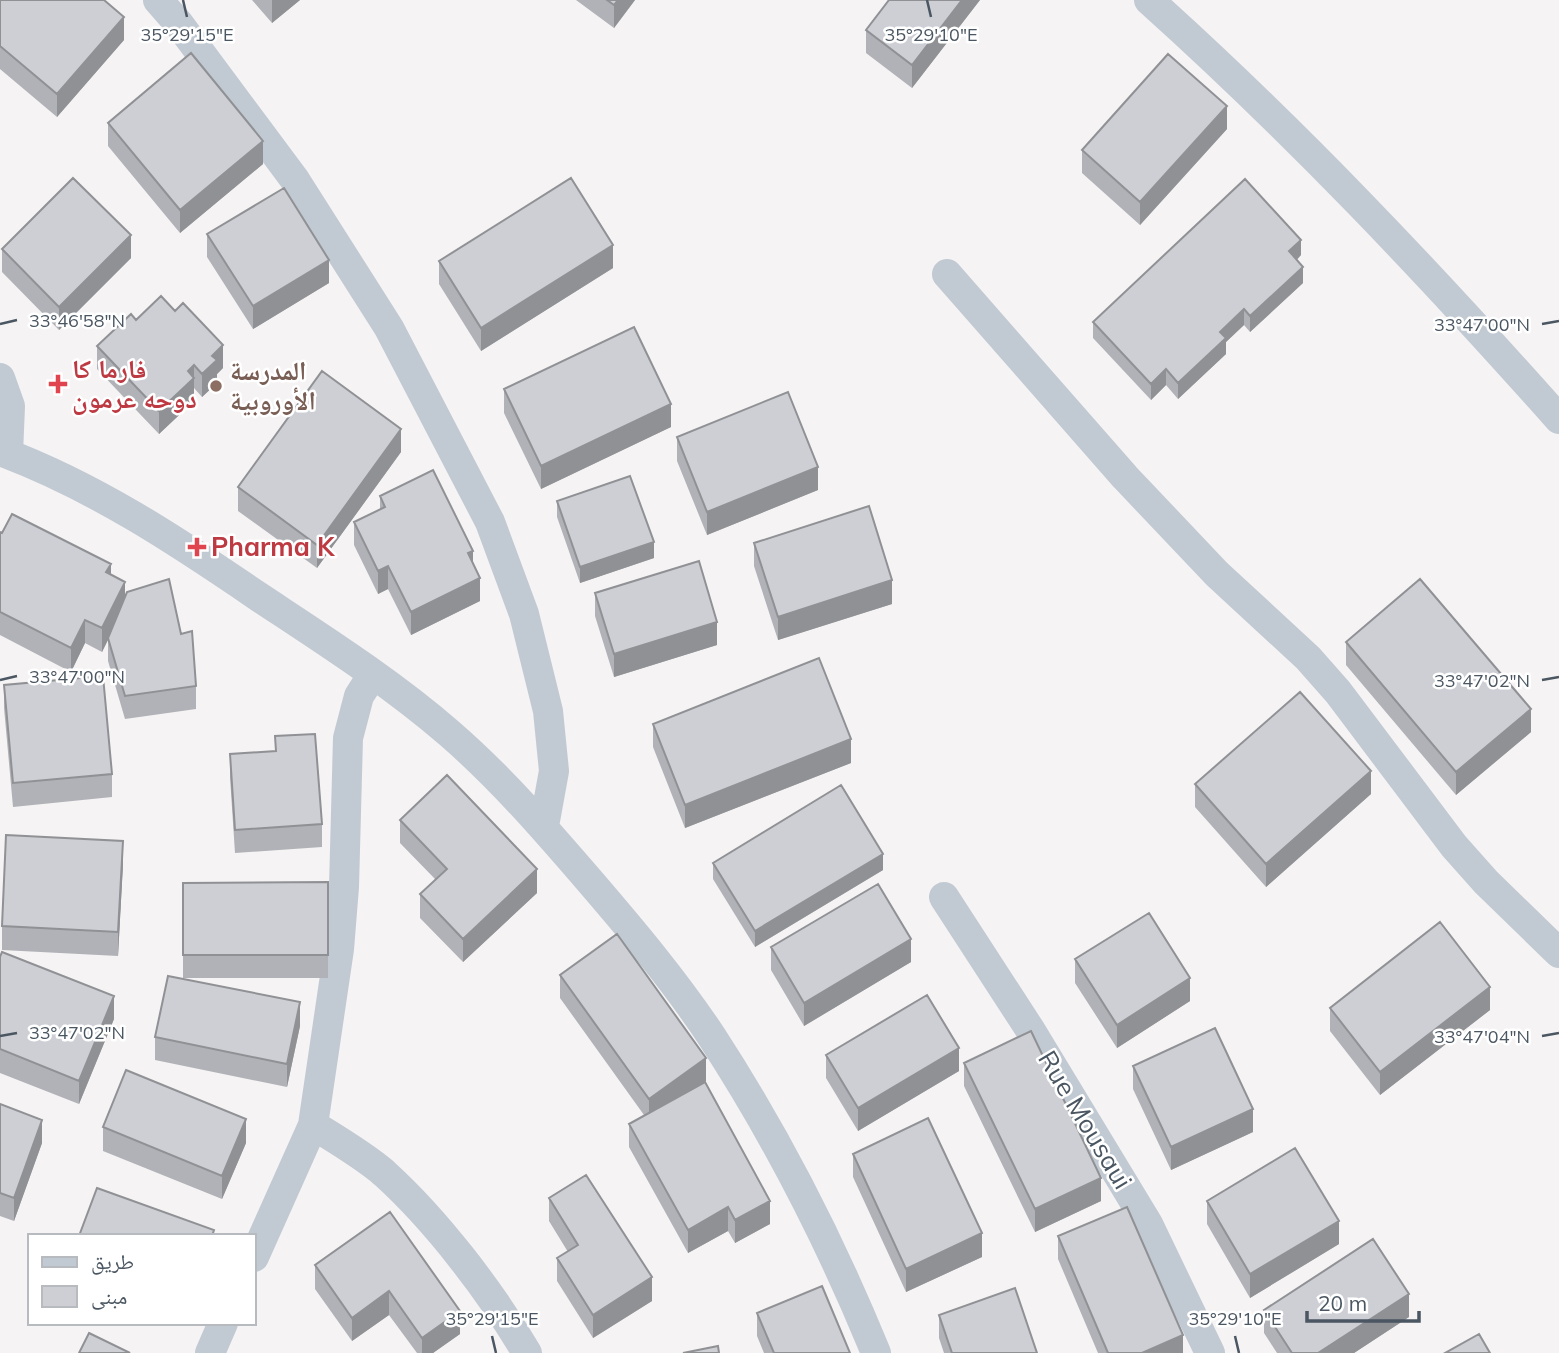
<svg xmlns="http://www.w3.org/2000/svg" width="1559" height="1353" viewBox="0 0 1559 1353" font-family="Mulish,'Noto Naskh Arabic',sans-serif">
<style>
.lines{fill:none;stroke-linecap:round;stroke-linejoin:round}
.minor{stroke:#c1cad2;stroke-width:30}
.wall{fill:#b0b2b7}
.shaded-wall{fill:#909195}
.building{fill:#cdcfd5;stroke:#909195;stroke-width:2}
.ticks{fill:none;stroke:#4a5661;stroke-width:2.5}
.health-dot{fill:#e0444e;stroke:#fff;stroke-width:2.5}
.education-dot{fill:#8d6e63;stroke:#fff;stroke-width:2.5}
.labels{text-anchor:middle;stroke-width:5;stroke-linejoin:round;paint-order:stroke}
.health-label{font-size:26px;font-weight:bold;fill:#be3a42;stroke:#fff;text-anchor:start}
.education-label{font-size:26px;font-weight:bold;fill:#785e54;stroke:#fff;text-anchor:start}
.street-label{font-size:26px;fill:#4a5661;stroke:#fff}
.ticks-label{font-size:18px;text-anchor:middle;fill:#4a5661;stroke:#fff;stroke-width:5;stroke-linejoin:round;paint-order:stroke}
</style>
<rect width="100%" height="100%" fill="#f5f3f3"/>
<g class="lines">
<path class="minor" d="M158,0L179,24L295,180L389,328L490,522L524,614L548,711L554,771L544,826
M1149,0C1295,131 1429,273 1559,419
M947,274L1125,477L1217,574L1308,658L1338,692L1454,846L1486,882L1559,953
M0,378L10,406L8,454
M0,451C94,486 177,541 259,597C324,640 390,682 449,733C500,777 544,828 588,879C631,929 675,981 712,1037C777,1137 831,1243 876,1353
M373,674L359,696L348,738L344,887L339,949L313,1125C337,1140 363,1155 384,1173C437,1221 491,1292 527,1353
M944,897L1031,1031L1148,1224L1210,1353
M254,1257L313,1125
M210,1353L223,1323"/>
</g>
<path class="wall" d="M0,0L124,40L57,117L0,69Z
M252,0H300L272,23Z
M576,0H635L614,28Z
M980,0L912,88L866,53V30Z
M108,123L263,164L180,233L108,146Z
M1227,129L1140,225L1082,173V150Z
M207,234L329,283L253,329L207,257Z
M2,249L131,258L59,330L2,272Z
M1301,255L1297,260L1303,283L1250,332L1244,325L1226,342V354L1178,399L1166,385L1151,400L1093,338V322Z
M439,261L613,268L481,351L439,284Z
M136,320L223,368L217,374V383L202,397L194,388V401L159,434L97,369V346Z
M504,389L671,427L541,489L504,413Z
M677,437L818,490L707,535L677,461Z
M401,452L317,568L238,511V487Z
M380,496L473,564L480,601L411,635L388,589L378,594L354,545V522L380,509Z
M557,501L654,558L580,583L557,517Z
M0,532L111,575L125,597L181,634L196,686V709L125,719L108,661V640L102,652L85,643L71,672L0,635Z
M754,543L892,604L778,640L754,566Z
M595,593L717,645L614,677L595,616Z
M1346,642L1531,732L1456,795L1346,665Z
M4,685L112,774V797L13,807L4,708Z
M653,724L851,763L685,828L653,747Z
M275,736L322,824V847L235,853L230,777V754L275,751Z
M1195,784L1371,794L1266,887L1195,807Z
M400,820L537,893L463,962L420,918V894L436,880L400,843Z
M713,863L883,870L755,947L713,879Z
M123,864L118,956L2,950V926Z
M328,882V978H183V883Z
M771,947L911,962L804,1026L771,970Z
M0,957L114,1019L79,1104L0,1073Z
M1075,959L1190,1001L1117,1048L1075,983Z
M560,975L706,1081L705,1082L770,1224L735,1243L728,1231L688,1253L629,1147V1124L644,1115L560,998Z
M1330,1008L1490,1010L1380,1095L1330,1031Z
M300,1026L287,1087L155,1060V1037Z
M826,1055L959,1071L858,1131L826,1078Z
M964,1063L1101,1201L1035,1232L964,1086Z
M1133,1066L1253,1132L1171,1170L1133,1089Z
M0,1104L42,1143L14,1221L0,1216Z
M103,1127L246,1143L222,1199L103,1151Z
M853,1154L982,1257L906,1292L853,1177Z
M549,1198L652,1301L593,1338L557,1281V1258L568,1252L549,1221Z
M1207,1201L1339,1244L1250,1298L1207,1224Z
M1058,1236L1183,1353H1098L1058,1259Z
M315,1265L460,1311V1334L433,1353H417L389,1315L352,1341L315,1289Z
M1264,1310L1409,1317L1354,1353H1277L1264,1333Z
M757,1313L850,1353H764L757,1336Z
M939,1315L1037,1353H944L939,1338Z"/>
<path class="shaded-wall" d="M272,0H300L272,23Z
M618,0H635L614,28V5Z
M962,0H980L912,88V65Z
M124,17V40L57,117V94Z
M1227,106V129L1140,225V202Z
M263,141V164L180,233V210Z
M131,235V258L59,330V307Z
M1301,240V255L1289,267V251Z
M613,245V268L481,351V328Z
M329,260V283L253,329V306Z
M1303,267V283L1250,332V316Z
M1244,309V325L1226,342V354L1178,399V383L1220,332Z
M223,345V368L217,374V383L202,397V374L212,356Z
M194,365V401L159,434V411L188,371Z
M1166,369V385L1151,400V384Z
M671,404V427L541,489V466Z
M401,429V452L317,568V545Z
M818,467V490L707,535V512Z
M654,542V558L580,583V567Z
M473,551V574L468,553Z
M111,564V587L106,572Z
M388,566V589L378,594V571Z
M480,578V601L411,635V612Z
M892,580V604L778,640V617Z
M125,582V605L102,652V628Z
M85,620V643L71,672V648Z
M717,622V645L614,677V654Z
M1531,709V732L1456,795V772Z
M851,739V763L685,828V805Z
M1371,771V794L1266,887V864Z
M123,841V864L118,956V932Z
M883,854V870L755,947V931Z
M537,869V893L463,962V939Z
M911,939V962L804,1026V1003Z
M1190,978V1001L1117,1048V1025Z
M1490,987V1010L1380,1095V1072Z
M114,996V1019L79,1104V1081Z
M300,1002V1026L287,1087V1064Z
M959,1048V1071L858,1131V1108Z
M706,1058V1081L649,1122V1099Z
M1253,1109V1132L1171,1170V1147Z
M246,1119V1143L222,1199V1176Z
M42,1120V1143L14,1221V1198Z
M1101,1178V1201L1035,1232V1209Z
M770,1201V1224L735,1243V1220Z
M728,1207V1231L688,1253V1230Z
M1339,1221V1244L1250,1298V1274Z
M982,1233V1257L906,1292V1269Z
M652,1277V1301L593,1338V1315Z
M389,1291V1315L352,1341V1318Z
M1409,1294V1317L1354,1353H1318Z
M460,1311V1334L433,1353H422V1338Z
M1183,1335V1353H1142Z"/>
<path class="building" d="M0,0H104L124,17L57,94L0,46Z
M607,0H618L614,5Z
M889,0H962L912,65L866,30Z
M191,53L263,141L180,210L108,123Z
M1168,54L1227,106L1140,202L1082,150Z
M73,178L131,235L59,307L2,249Z
M571,178L613,245L481,328L439,261Z
M1245,179L1301,240L1289,251L1303,267L1250,316L1244,309L1220,332L1226,338L1178,383L1166,369L1151,384L1093,322Z
M284,188L329,260L253,306L207,234Z
M161,296L175,311L183,303L223,345L212,356L217,360L202,374L194,365L188,371L194,378L159,411L97,346L131,314L136,320Z
M634,327L671,404L541,466L504,389Z
M322,371L401,429L317,545L238,487Z
M788,392L818,467L707,512L677,437Z
M433,470L473,551L468,553L480,578L411,612L388,566L378,571L354,522L385,507L380,496Z
M630,476L654,542L580,567L557,501Z
M869,506L892,580L778,617L754,543Z
M12,514L111,564L106,572L125,582L102,628L85,620L71,648L0,612V532L2,533Z
M699,561L717,622L614,654L595,593Z
M169,579L181,634L192,631L196,686L125,696L108,638L127,592Z
M1420,579L1531,709L1456,772L1346,642Z
M819,658L851,739L685,805L653,724Z
M103,676L112,774L13,783L4,685Z
M1300,692L1371,771L1266,864L1195,784Z
M315,734L322,824L235,830L230,754L276,751L275,736Z
M447,775L537,869L463,939L420,894L447,869L400,820Z
M841,785L883,854L755,931L713,863Z
M6,835L123,841L118,932L2,926Z
M328,882V955H183V883Z
M878,884L911,939L804,1003L771,947Z
M1149,913L1190,978L1117,1025L1075,959Z
M1440,922L1490,987L1380,1072L1330,1008Z
M617,934L706,1058L649,1099L560,975Z
M2,952L114,996L79,1081L0,1049V957Z
M168,976L300,1002L287,1064L155,1037Z
M927,995L959,1048L858,1108L826,1055Z
M1215,1028L1253,1109L1171,1147L1133,1066Z
M1031,1031L1101,1178L1035,1209L964,1063Z
M126,1070L246,1119L222,1176L103,1127Z
M705,1082L770,1201L735,1220L728,1207L688,1230L629,1124Z
M0,1104L42,1120L14,1198L0,1193Z
M928,1118L982,1233L906,1269L853,1154Z
M1295,1148L1339,1221L1250,1274L1207,1201Z
M586,1175L652,1277L593,1315L557,1258L578,1245L549,1198Z
M97,1188L214,1230L212,1236H79Z
M1127,1207L1183,1335L1142,1353H1108L1058,1236Z
M390,1212L460,1311L422,1338L389,1291L352,1318L315,1265Z
M1373,1239L1409,1294L1318,1353H1292L1264,1310Z
M822,1286L850,1353H774L757,1313Z
M1015,1288L1037,1353H952L939,1315Z
M89,1333L130,1353H79Z
M1479,1334L1490,1353H1445Z
M718,1346L719,1353H683Z"/>
<path class="ticks" d="M183,0L187,17M927,0L931,17M0,324L17,320M1542,324L1559,321M0,680L17,676M1542,680L1559,677M0,1036L17,1033M1542,1036L1559,1033M492,1336L496,1353M1235,1336L1239,1353"/>
<g class="health-dot">
<path d="M54.5 373.5h7v7h7v7h-7v7h-7v-7h-7v-7h7z"/>
<path d="M193.5 536.5h7v7h7v7h-7v7h-7v-7h-7v-7h7z"/>
</g>
<circle class="education-dot" cx="216" cy="386" r="7"/>
<g class="labels">
<g class="health-label">
<text x="72" y="378">فارما كا<tspan x="72" dy="30">دوحه عرمون</tspan></text>
<text x="211" y="556">Pharma K</text>
</g>
<g class="education-label">
<text x="230" y="380">المدرسة<tspan x="230" dy="30">الأوروبية</tspan></text>
</g>
<g class="street-label">
<text transform="translate(1085 1120) rotate(59)" y="9">Rue Mousaui</text>
</g>
</g>
<g class="ticks-label">
<text x="187" y="41">35°29'15"E</text>
<text x="931" y="41">35°29'10"E</text>
<text x="77" y="327">33°46'58"N</text>
<text x="1482" y="331">33°47'00"N</text>
<text x="77" y="683">33°47'00"N</text>
<text x="1482" y="687">33°47'02"N</text>
<text x="77" y="1039">33°47'02"N</text>
<text x="1482" y="1043">33°47'04"N</text>
<text x="492" y="1325">35°29'15"E</text>
<text x="1235" y="1325">35°29'10"E</text>
</g>
<rect x="28" y="1234" width="228" height="91" fill="#ffffff" stroke="#b7bbc0" stroke-width="2"/>
<rect x="42" y="1257" width="35" height="10" fill="#c1cad2" stroke="#b7bbc0" stroke-width="2"/>
<text x="91" y="1269" font-size="21" fill="#4a5661">طريق</text>
<rect x="42" y="1286" width="35" height="21" fill="#cdcfd5" stroke="#b7bbc0" stroke-width="2"/>
<text x="91" y="1304" font-size="21" fill="#4a5661">مبنى</text>
<path d="M1307 1311v10h112v-10" fill="none" stroke="#4a5661" stroke-width="3.5"/>
<text x="1318" y="1311" font-size="21" fill="#4a5661" stroke="#ffffff" stroke-width="5" paint-order="stroke">20 m</text>
</svg>
